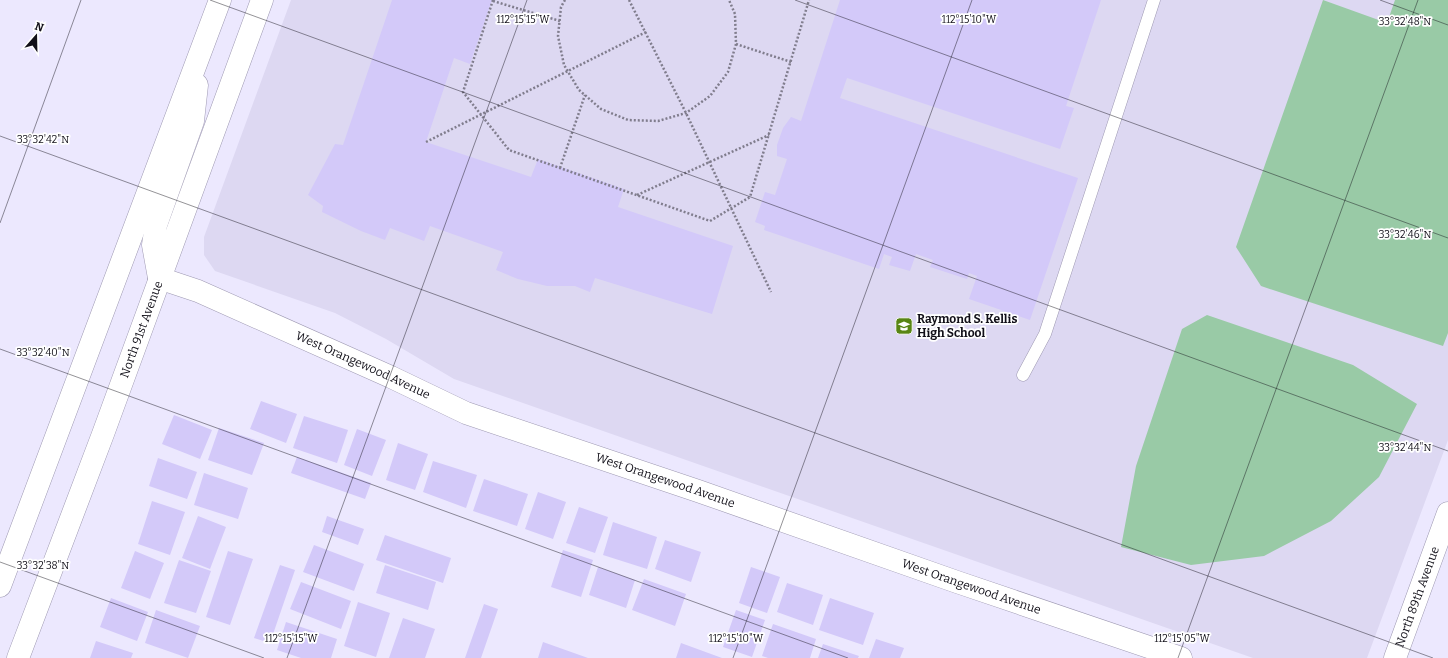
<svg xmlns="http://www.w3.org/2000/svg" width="1448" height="658" viewBox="0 0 1448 658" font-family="Bitter,serif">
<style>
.built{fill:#ddd8f2}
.green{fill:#99caa6}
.building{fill:#d3c9f9}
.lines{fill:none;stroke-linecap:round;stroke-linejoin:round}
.service-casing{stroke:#9e99b2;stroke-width:13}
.minor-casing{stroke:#9e99b2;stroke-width:23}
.tertiary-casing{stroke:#9e99b2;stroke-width:23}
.secondary-casing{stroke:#9e99b2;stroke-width:23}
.path{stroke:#807d8d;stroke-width:2.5;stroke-dasharray:2 2;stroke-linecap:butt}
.service{stroke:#fff;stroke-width:12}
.minor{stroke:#fff;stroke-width:22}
.tertiary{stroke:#fff;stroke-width:22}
.secondary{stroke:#fff;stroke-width:22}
.ticks{fill:none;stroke:#110f18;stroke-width:1;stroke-opacity:0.45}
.labels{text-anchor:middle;stroke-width:3.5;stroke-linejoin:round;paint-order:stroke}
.poi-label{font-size:12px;font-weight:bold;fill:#110f18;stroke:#fff;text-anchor:start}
.street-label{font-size:12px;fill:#110f18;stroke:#fff}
.ticks-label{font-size:10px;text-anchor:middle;fill:#110f18;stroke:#fff;stroke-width:3.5;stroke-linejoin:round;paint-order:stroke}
</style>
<rect width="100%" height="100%" fill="#ece8fe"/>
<path class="built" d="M291,0H1448V440L1367,658H1253L454,379L386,339L335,313L215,271L204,255V237Z"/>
<path class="green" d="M1323,0L1387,23L1395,0H1448V333L1443,346L1261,286L1236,247Z
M1207,315L1353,365L1417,404L1379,477L1331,521L1264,556L1191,565L1121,547L1136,466L1182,329Z"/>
<path class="building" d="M392,0H492L470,64L454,58L426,142L531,177L538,159L624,189L618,207L733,246L712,314L595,278L590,292L575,286H547L518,279L496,270L503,252L430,226L424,241L390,228L385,240L361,231L322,212L323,206L308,195L335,144L343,145Z
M840,0H1101L1066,106L1074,108L1060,149L847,78L840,98L1078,178L1030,320L969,299L977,276L969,273L967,279L930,267L933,260L916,254L910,271L889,265L892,257L884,254L879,269L764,230L765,226L755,222L765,192L775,195L787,159L777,156V145L783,128L791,117L801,121Z
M261,401L297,414L286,443L250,429Z
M174,415L212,430L200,459L162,444Z
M304,416L348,430L337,463L293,448Z
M219,428L264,443L252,475L208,460Z
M357,429L386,440L372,476L344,465Z
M398,443L428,454L415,490L386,480Z
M297,457L371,483L365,499L291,473Z
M158,458L197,472L187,499L149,486Z
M433,461L477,475L466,508L423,492Z
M204,473L248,488L238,519L194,505Z
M484,479L528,494L517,526L473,511Z
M538,492L566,502L553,539L525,529Z
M152,501L185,512L170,555L138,544Z
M579,507L608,517L595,553L566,543Z
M198,516L226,527L210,569L182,558Z
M327,516L364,529L358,545L322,532Z
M613,522L657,537L647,569L603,555Z
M385,535L451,558L443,583L376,560Z
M665,540L701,552L691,582L655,569Z
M314,545L364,564L354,591L303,572Z
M563,550L593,560L581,597L551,587Z
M135,551L164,563L150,599L121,588Z
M228,551L253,559L230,625L206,617Z
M179,560L211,571L196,613L164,603Z
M280,565L295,570L270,643L254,638Z
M385,565L436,582L428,610L376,593Z
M598,567L635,580L626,608L589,595Z
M751,567L780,577L767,613L739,603Z
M644,579L686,594L675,626L632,610Z
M301,582L351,601L341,629L290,609Z
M787,583L823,595L813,625L777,612Z
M111,598L148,612L137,641L100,627Z
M830,598L874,613L863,645L819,630Z
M358,602L390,613L376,657L344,646Z
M484,604L498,609L481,658H465Z
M156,610L200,626L188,658L145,643Z
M736,610L765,620L752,657L723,647Z
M403,618L435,629L425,658H389Z
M286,622L337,639L331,658H301L277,650Z
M773,624L816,639L810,658H768L762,656Z
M876,639L904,648L900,658H869Z
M96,641L133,653L131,658H90Z
M543,642L588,658H538Z
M681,643L722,658H676Z
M823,644L859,656L858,658H818Z"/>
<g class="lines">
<defs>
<path id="service" d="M1023,375L1045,334L1154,0"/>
<g id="minor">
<path id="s1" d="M1395,658L1448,513"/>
</g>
<g id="tertiary">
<path id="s2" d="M159,278L198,291L391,377L466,413L698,491L957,582L1181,658"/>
</g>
<g id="secondary">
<path d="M159,278L153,245L156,225L193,121L197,85"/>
<path d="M0,586L220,0"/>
<path id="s3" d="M18,658L103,434L262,0"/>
</g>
</defs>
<use href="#service" class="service-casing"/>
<use href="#minor" class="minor-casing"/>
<use href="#tertiary" class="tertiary-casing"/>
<use href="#secondary" class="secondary-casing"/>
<path class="path" d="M493,0L463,92L509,150L710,221L750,197L809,0
M565,0L561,7L558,36L564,65L579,90L601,109L628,120L658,121L686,113L710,96L728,72L736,44L735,14L729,0
M629,0L686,113L771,292
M493,1L560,21
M736,44L791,62
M426,142L646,32
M560,168L585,95
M637,195L769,135"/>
<use href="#service" class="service"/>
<use href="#minor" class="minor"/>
<use href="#tertiary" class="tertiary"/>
<use href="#secondary" class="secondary"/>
</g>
<path class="ticks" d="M210,0L1448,451M795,0L1448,238M1380,0L1448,25M0,136L1433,658M0,223L81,0M0,349L848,658M0,562L264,658M287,658L527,0M733,658L972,0M1178,658L1418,0"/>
<defs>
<symbol id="school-square" viewBox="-11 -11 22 22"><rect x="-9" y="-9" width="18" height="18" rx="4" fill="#588514" stroke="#fff"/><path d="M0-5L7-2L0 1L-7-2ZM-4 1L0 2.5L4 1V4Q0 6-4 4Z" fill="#fff"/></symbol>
</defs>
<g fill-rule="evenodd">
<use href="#school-square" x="894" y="316" width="20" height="20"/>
</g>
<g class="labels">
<g class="poi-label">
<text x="917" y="323">Raymond S. Kellis<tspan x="917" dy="14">High School</tspan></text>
</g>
<g class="street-label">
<text dy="4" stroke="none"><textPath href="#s3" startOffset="351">North 91st Avenue</textPath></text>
<text dy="4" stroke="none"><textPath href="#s2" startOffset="222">West Orangewood Avenue</textPath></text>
<text dy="4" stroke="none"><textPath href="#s2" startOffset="546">West Orangewood Avenue</textPath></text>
<text dy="4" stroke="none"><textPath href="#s2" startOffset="870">West Orangewood Avenue</textPath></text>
<text dy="4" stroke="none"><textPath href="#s1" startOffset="65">North 89th Avenue</textPath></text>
</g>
</g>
<g class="ticks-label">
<text x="523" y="23">112°15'15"W</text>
<text x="969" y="23">112°15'10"W</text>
<text x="1405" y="25">33°32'48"N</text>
<text x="43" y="143">33°32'42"N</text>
<text x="1405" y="238">33°32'46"N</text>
<text x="43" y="356">33°32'40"N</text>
<text x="1405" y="451">33°32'44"N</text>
<text x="43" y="569">33°32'38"N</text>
<text x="291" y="642">112°15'15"W</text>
<text x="736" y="642">112°15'10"W</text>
<text x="1182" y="642">112°15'05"W</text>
</g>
<g transform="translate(36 36) rotate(20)" stroke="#ffffff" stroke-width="3" paint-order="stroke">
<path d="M0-3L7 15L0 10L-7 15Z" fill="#110f18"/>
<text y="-6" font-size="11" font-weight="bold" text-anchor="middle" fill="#110f18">N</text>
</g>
</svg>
